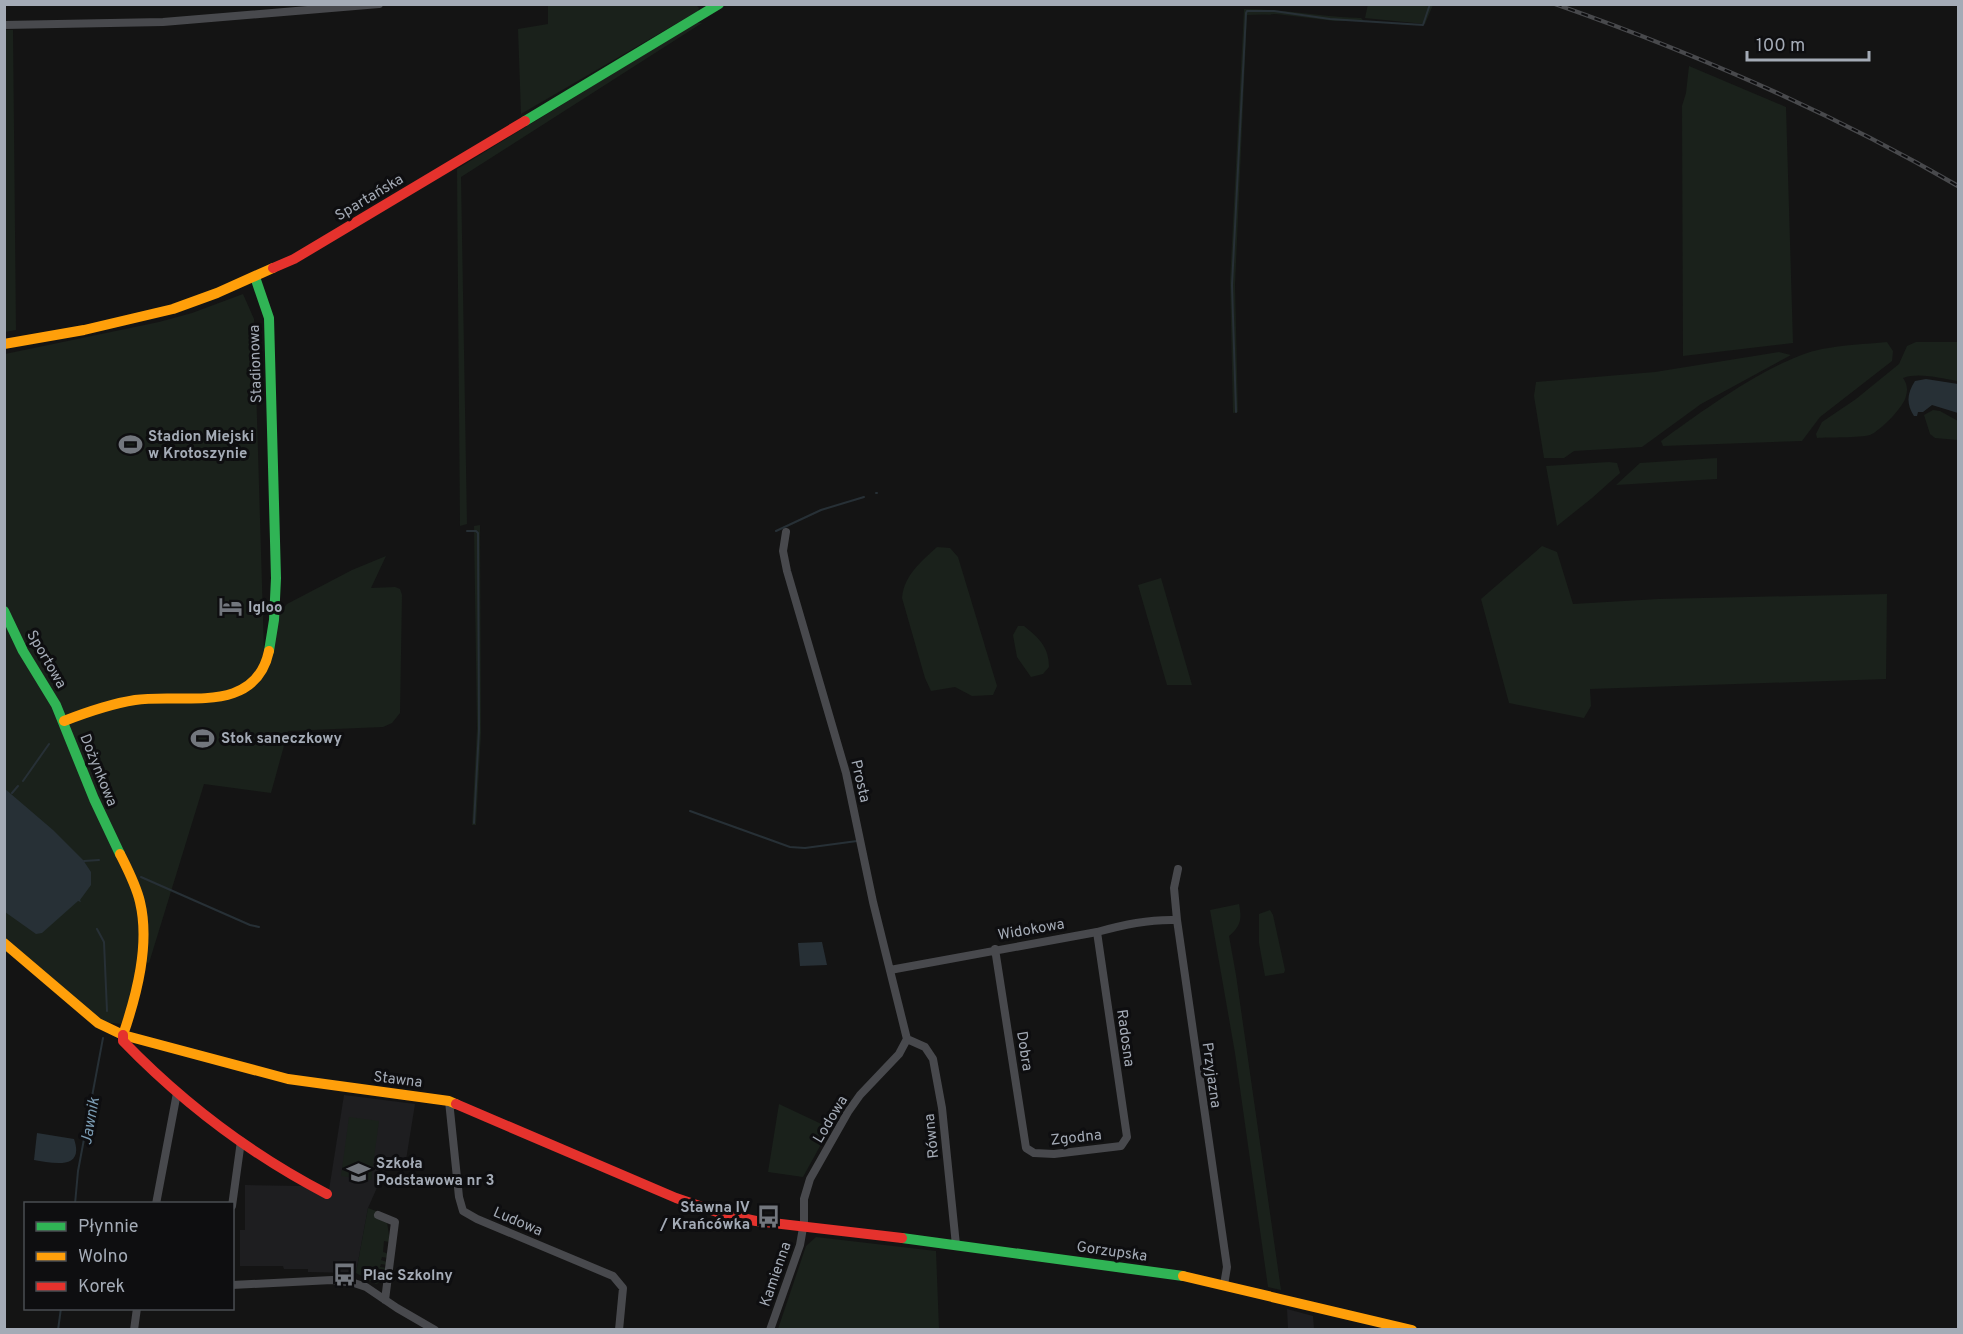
<svg xmlns="http://www.w3.org/2000/svg" width="1963" height="1334" viewBox="0 0 1963 1334" font-family="Overpass,sans-serif">
<style>
.built{fill:#1e1e20}
.green{fill:#1a211b}
.water{fill:#273036}
.lines{fill:none;stroke-linecap:round;stroke-linejoin:round}
.stream{stroke:#273036;stroke-width:2}
.street{stroke:#48494d;stroke-width:8}
.fast{stroke:#30b455;stroke-width:10}
.slow{stroke:#ff9f0a;stroke-width:10}
.jam{stroke:#e5322d;stroke-width:10}
.rail-casing{stroke:#48494c;stroke-width:4.5}
.rail{stroke:#0e0e10;stroke-width:2;stroke-dasharray:7;stroke-linecap:butt}
.labels{text-anchor:middle;stroke-width:6;stroke-linejoin:round;paint-order:stroke}
.street-label{font-size:15px;fill:#a4abb6;stroke:#0e0e10}
.poi-label{font-size:15px;font-weight:bold;fill:#a4abb6;stroke:#0e0e10;text-anchor:start}
.water-label{font-size:16px;font-style:italic;fill:#7a9bb2;stroke:#0e0e10}
</style>
<rect width="100%" height="100%" fill="#141414"/>
<path class="built" d="M344,1095L415,1104L406,1160L390,1158L368,1208L356,1273L308,1272V1269H284L283,1266H240V1230H245V1185L301,1186L329,1190Z
M1287,1309L1313,1316L1314,1329H1288Z"/>
<path class="green" d="M695,4L699,8L698,11L521,114L518,29L548,24V5Z
M1368,4H1433V5L1425,24L1365,18Z
M1244,9C1283,9 1322,17 1361,18L1364,21H1335L1276,14L1247,15L1235,285L1238,412L1233,413L1230,281Z
M695,23H702L461,177L467,524L460,526L457,169Z
M5,30H13L16,330L5,332Z
M1689,66L1786,107L1793,343L1683,356L1682,106L1686,93Z
M243,294L254,319L264,652L279,613L287,604L352,570L386,556L371,588L395,587L400,589L402,595L400,713L392,723L383,727L288,731L271,793L204,784L149,963L145,962L121,1024L103,1022L5,939V354L159,322L192,313Z
M1887,342L1893,351L1892,361L1820,417L1802,441L1663,446L1661,441C1702,411 1773,359 1822,349C1843,345 1865,344 1887,342Z
M1916,342H1958V381C1942,379 1920,372 1903,378C1907,383 1908,390 1906,396C1904,407 1880,431 1870,435C1860,438 1829,437 1817,438L1816,434L1822,422L1856,399L1899,364L1907,346Z
M1779,352L1791,355L1701,404L1642,447L1574,451L1564,458H1544L1534,396L1536,382L1655,372Z
M1933,410L1940,411L1958,421V440L1935,438L1930,434L1924,415Z
M1717,458V479L1616,485L1640,463Z
M1609,462L1617,463L1620,473L1592,498L1557,526L1546,466Z
M480,525L481,733L476,825H472L477,728L474,526Z
M1542,546L1557,552L1573,604L1658,599L1887,594L1886,679L1590,689L1591,706L1584,718L1509,703L1481,599Z
M937,547L950,548L958,557L997,686L993,695L972,696L955,687L931,691L925,678L902,598C904,575 921,562 937,547Z
M1161,578L1192,685H1167L1138,585Z
M1018,626H1024C1039,638 1049,647 1049,667L1043,674L1031,677L1017,657L1013,635Z
M1239,904C1242,919 1241,926 1229,936L1236,975L1281,1290L1268,1287L1235,1053L1210,910Z
M1270,910L1273,915L1285,970L1284,973L1265,976L1259,943V914Z
M779,1104L830,1128L803,1177L768,1172Z
M349,1117L379,1121L371,1180L341,1176Z
M368,1208L376,1211L374,1216L387,1222L390,1242L384,1241L383,1252L389,1254L388,1258L382,1257L381,1260L387,1262V1265L381,1264L380,1267L387,1268L386,1272L380,1271L379,1274L386,1275L384,1281L376,1284L356,1273Z
M816,1237L936,1251L939,1329H778L806,1246Z"/>
<path class="water" d="M1926,379L1958,384V413L1932,405L1923,412H1918L1917,416H1914C1906,404 1907,393 1915,381Z
M4,788L53,830L83,860L91,872V885L80,900L81,902L78,901L42,933L36,934L5,912Z
M822,942L827,965L800,966L798,943Z
M37,1133L74,1139C85,1171 52,1163 34,1160Z"/>
<g class="lines">
<path class="stream" d="M1236,412L1232,285L1246,13L1247,11H1274L1330,19L1423,25L1430,4
M876,493H877
M467,531H476L478,533L479,730L474,823
M776,531L821,510L864,497
M23,781L49,744
M12,793L18,786
M690,811L790,847L805,848L857,841
M84,861L99,860
M141,877L250,925L259,927
M97,929L104,942L107,1011
M75,1204L78,1171L103,1038
M58,1330L61,1308"/>
<path class="street" d="M4,25L163,22L379,4
M786,532L783,551L787,571L846,773L873,902L907,1039
M1178,869L1174,888L1177,920L1227,1267L1224,1285
M995,949L1026,1148L1034,1153L1054,1154L1121,1146L1127,1137L1097,932
M890,970L1097,932C1123,925 1149,919 1177,920
M907,1039L925,1047L933,1059L942,1108L956,1245
M449,1101L459,1197L463,1211L477,1219L613,1276L623,1288L619,1330
M156,1204L177,1093
M232,1206L241,1141
M378,1215L395,1222L385,1300
M232,1285L332,1280L354,1283L366,1287L397,1308L435,1330
M134,1330L137,1308
M770,1330L800,1245L804,1222V1199L810,1179L848,1112L860,1095L899,1054L907,1039"/>
<path class="fast" d="M525,121L719,4
M255,277L269,318L276,578L274,620L269,651
M4,611L23,651L56,705L94,799L120,854
M902,1238L1183,1276"/>
<path class="slow" d="M4,344L84,330L173,309L217,293L273,268
M64,721C87,712 110,704 135,700C183,693 255,716 269,651
M120,854C128,870 136,885 140,902C150,944 137,994 123,1035
M4,943L98,1023L123,1035L288,1079L449,1101L456,1104
M1183,1276L1412,1330"/>
<path class="jam" d="M273,268L294,259L525,121
M123,1035V1041C183,1103 250,1154 327,1194
M456,1104L676,1198L723,1214L756,1221L902,1238"/>
<defs>
<path id="rail" d="M1555,4C1694,53 1831,112 1958,186"/>
</defs>
<use href="#rail" class="rail-casing"/>
<use href="#rail" class="rail"/>
</g>
<defs>
<symbol id="stadium-bare" viewBox="-9 -9 18 18"><path d="M0-5a6.5 5 0 1 0 0 10a6.5 5 0 1 0 0-10ZM-3.5-1.8h7v3.6h-7Z" fill="#72767d" stroke="#0e0e10" stroke-width="2.5" paint-order="stroke"/></symbol>
<symbol id="hotel-bare" viewBox="-9 -9 18 18"><path d="M-6-4.5h1.5V1H6V5H4.5V3h-9V5H-6ZM-4 0a1.8 1.8 0 1 1 3.6 0ZM.5 0V-2.5h3Q6-2.5 6 0Z" fill="#72767d" stroke="#0e0e10" stroke-width="2.5" paint-order="stroke"/></symbol>
<symbol id="school-bare" viewBox="-9 -9 18 18"><path d="M0-5L7-2L0 1L-7-2ZM-4 1L0 2.5L4 1V4Q0 6-4 4Z" fill="#72767d" stroke="#0e0e10" stroke-width="2.5" paint-order="stroke"/></symbol>
<symbol id="bus-bare" viewBox="-9 -9 18 18"><path d="M-5-6H5V4H4V6H2V4H-2V6H-4V4H-5ZM-3.5-4V0h7V-4ZM-3.5 1.2v1.5H-2V1.2ZM2 1.2v1.5H3.5V1.2Z" fill="#72767d" stroke="#0e0e10" stroke-width="2.5" paint-order="stroke"/></symbol>
</defs>
<g fill-rule="evenodd">
<use href="#stadium-bare" x="114" y="428" width="33" height="33"/>
<use href="#hotel-bare" x="214" y="590" width="33" height="33"/>
<use href="#stadium-bare" x="186" y="722" width="33" height="33"/>
<use href="#school-bare" x="342" y="1156" width="33" height="33"/>
<use href="#bus-bare" x="752" y="1200" width="33" height="33"/>
<use href="#bus-bare" x="328" y="1258" width="33" height="33"/>
</g>
<g class="labels">
<g class="street-label">
<text transform="translate(369 197) rotate(-31)" y="5">Spartańska</text>
<text transform="translate(255 364) rotate(-92)" y="5">Stadionowa</text>
<text transform="translate(47 659) rotate(60)" y="5">Sportowa</text>
<text transform="translate(99 770) rotate(68)" y="5">Dożynkowa</text>
<text transform="translate(861 781) rotate(77)" y="5">Prosta</text>
<text transform="translate(1031 929) rotate(-10)" y="5">Widokowa</text>
<text transform="translate(1126 1038) rotate(82)" y="5">Radosna</text>
<text transform="translate(1025 1051) rotate(81)" y="5">Dobra</text>
<text transform="translate(1212 1075) rotate(82)" y="5">Przyjazna</text>
<text transform="translate(398 1079) rotate(7)" y="5">Stawna</text>
<text transform="translate(830 1119) rotate(-59)" y="5">Lodowa</text>
<text transform="translate(931 1136) rotate(-96)" y="5">Równa</text>
<text transform="translate(1076 1137) rotate(-6)" y="5">Zgodna</text>
<text transform="translate(518 1221) rotate(23)" y="5">Ludowa</text>
<text transform="translate(1112 1251) rotate(8)" y="5">Gorzupska</text>
<text transform="translate(775 1274) rotate(-71)" y="5">Kamienna</text>
</g>
<g class="poi-label">
<text x="148" y="441">Stadion Miejski<tspan x="148" dy="17">w Krotoszynie</tspan></text>
<text x="248" y="612">Igloo</text>
<text x="221" y="743">Stok saneczkowy</text>
<text x="376" y="1168">Szkoła<tspan x="376" dy="17">Podstawowa nr 3</tspan></text>
<text x="750" y="1212" text-anchor="end">Stawna IV<tspan x="750" dy="17">/ Krańcówka</tspan></text>
<text x="363" y="1280">Plac Szkolny</text>
</g>
<g class="water-label">
<text transform="translate(89 1121) rotate(-80)" y="6">Jawnik</text>
</g>
</g>
<rect width="1963" height="1334" fill="none" stroke="#a4abb6" stroke-width="12"/>
<rect x="24" y="1202" width="210" height="108" fill="#0e0e10" stroke="#4a4d52" stroke-width="1.5"/>
<rect x="36" y="1222" width="30" height="9" fill="#30b455" stroke="#4a4d52" stroke-width="1.5"/>
<text x="78" y="1232" font-size="18" fill="#a4abb6">Płynnie</text>
<rect x="36" y="1252" width="30" height="9" fill="#ff9f0a" stroke="#4a4d52" stroke-width="1.5"/>
<text x="78" y="1262" font-size="18" fill="#a4abb6">Wolno</text>
<rect x="36" y="1282" width="30" height="9" fill="#e5322d" stroke="#4a4d52" stroke-width="1.5"/>
<text x="78" y="1292" font-size="18" fill="#a4abb6">Korek</text>
<path d="M1747 51v9h122v-9" fill="none" stroke="#a4abb6" stroke-width="3"/>
<text x="1756" y="51" font-size="18" fill="#a4abb6" stroke="#0e0e10" stroke-width="4.5" paint-order="stroke">100 m</text>
</svg>
